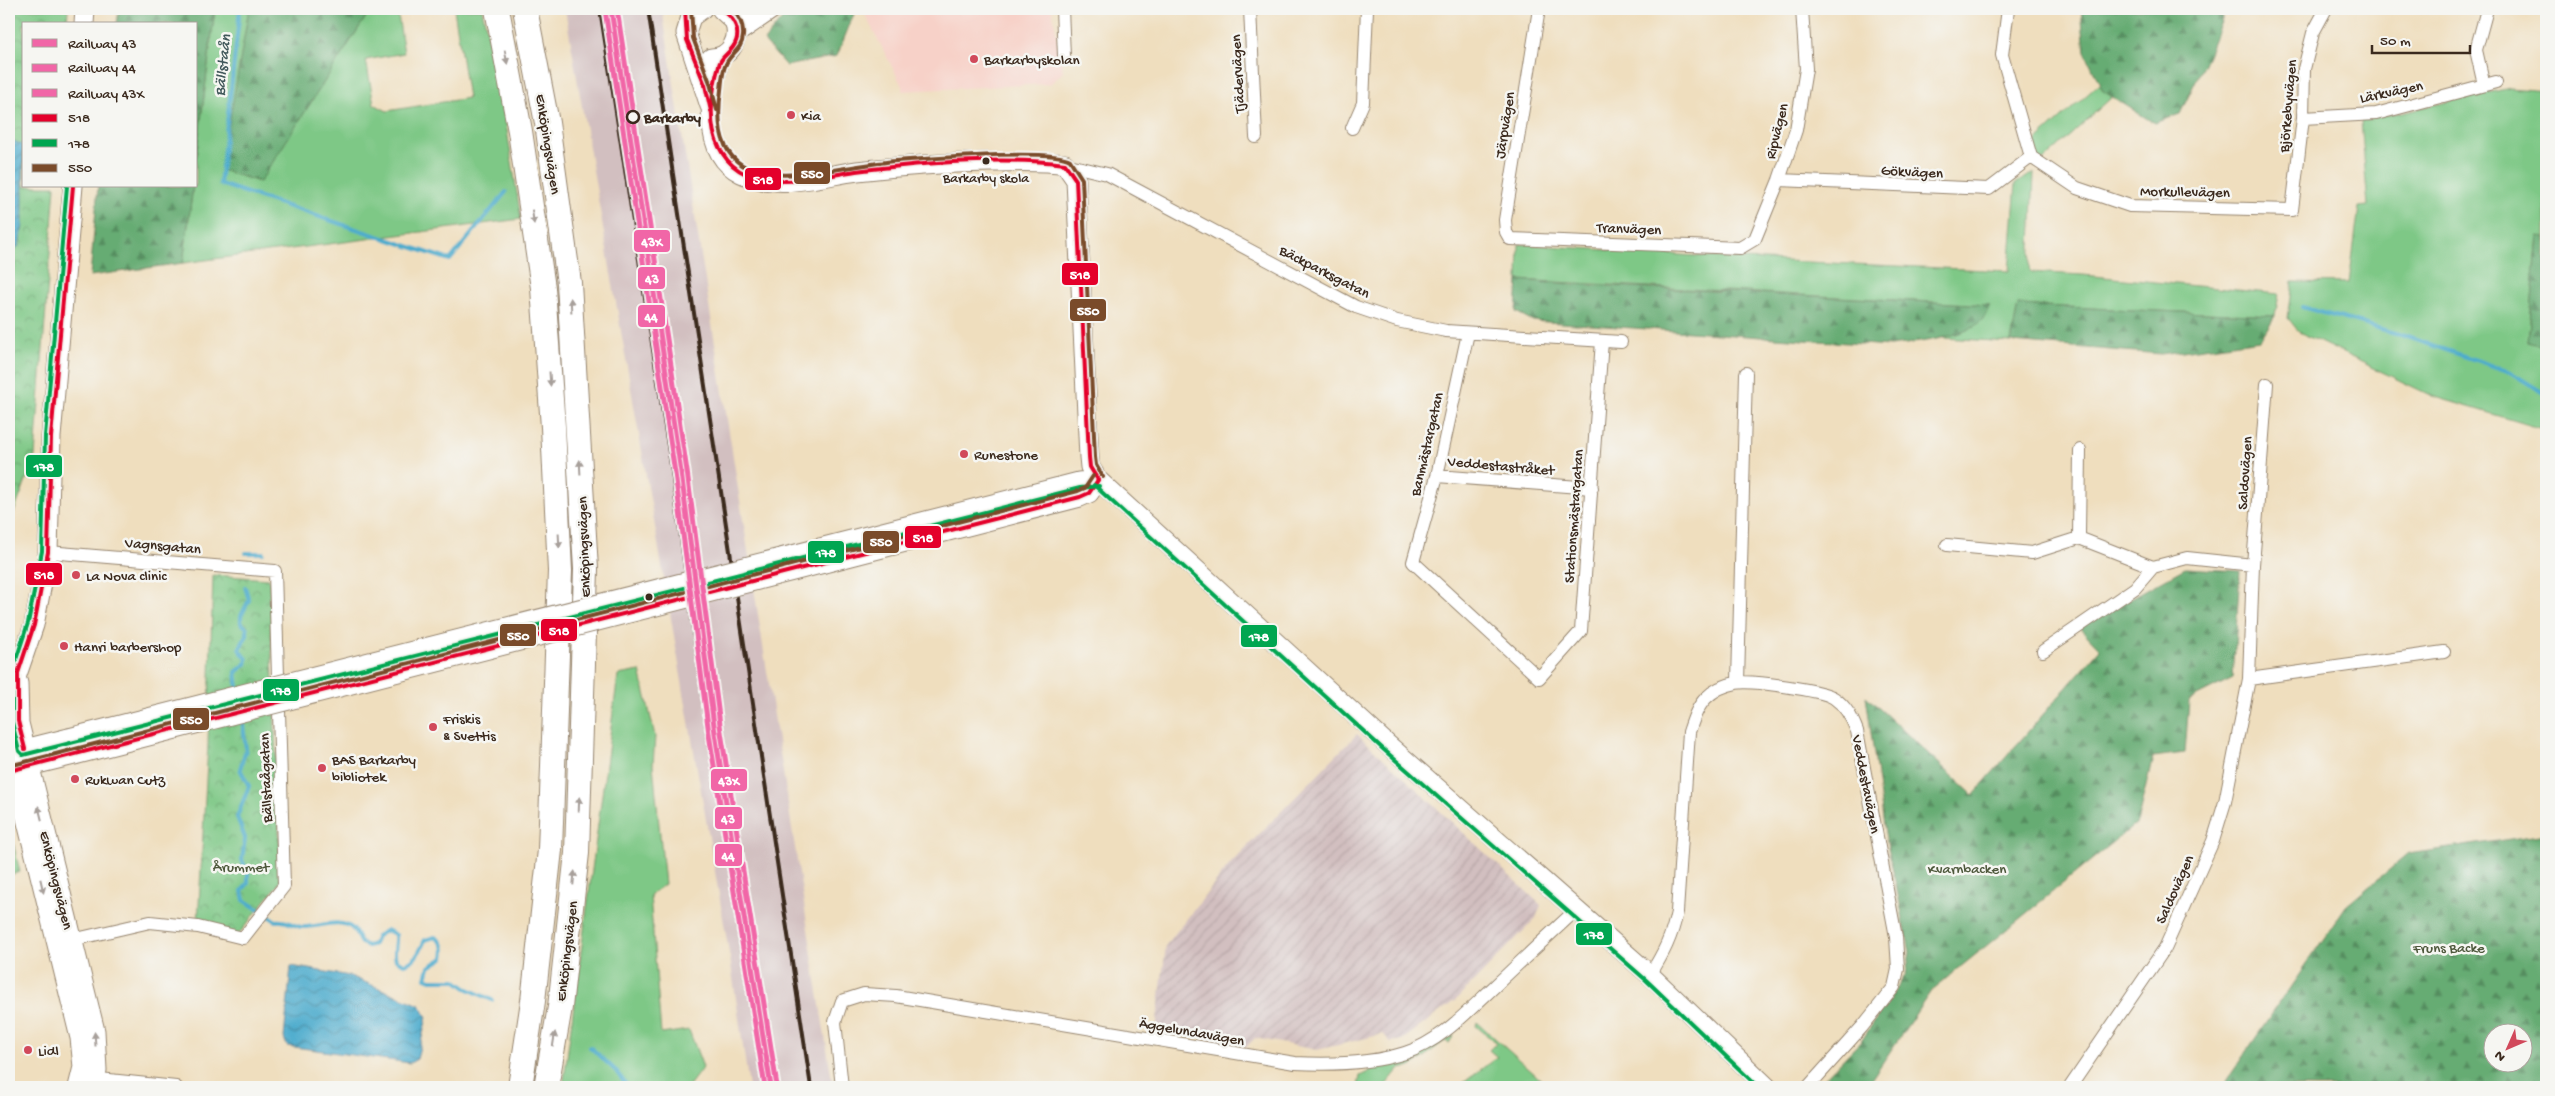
<svg xmlns="http://www.w3.org/2000/svg" width="2555" height="1096" viewBox="0 0 2555 1096" font-family="'Gochi Hand',sans-serif">
<style>
.built{fill:#f7d1c8}
.industrial{fill:url(#industrial-furrows)}
.railway{fill:#d2bfc0}
.green{fill:#7ec886;stroke:#5c7952}
.forest{fill:url(#forest-firs);stroke:#506b48;fill-rule:evenodd}
.park{fill:url(#park-crowns);stroke:#5c7952}
.water{fill:url(#water-waves);stroke:#446b76}
.lines{fill:none;stroke-linecap:round;stroke-linejoin:round}
.stream{stroke:#4eaccd;stroke-width:4}
.street-casing{stroke:#95846e;stroke-width:14}
.secondary-casing{stroke:#95846e;stroke-width:21}
.highway-casing{stroke:#95846e;stroke-width:26}
.street{stroke:#fff;stroke-width:12}
.secondary{stroke:#fff;stroke-width:19}
.highway{stroke:#fff;stroke-width:24}
.rail{stroke:#3b2a1e;stroke-width:4}
.secondary-bridge-casing{stroke:#95846e;stroke-width:21;stroke-linecap:butt}
.secondary-bridge{stroke:#fff;stroke-width:19}
.bus-1-casing{stroke:#f6f6f2;stroke-width:8}
.bus-2-casing{stroke:#f6f6f2;stroke-width:8}
.bus-3-casing{stroke:#f6f6f2;stroke-width:8}
.bus-1{stroke:#e4002b;stroke-width:4}
.bus-2{stroke:#00a651;stroke-width:4}
.bus-3{stroke:#7a4b2a;stroke-width:4}
.rail-1-casing{stroke:#f6f6f2;stroke-width:9}
.rail-2-casing{stroke:#f6f6f2;stroke-width:9}
.rail-3-casing{stroke:#f6f6f2;stroke-width:9}
.rail-1{stroke:#f166a7;stroke-width:5}
.rail-2{stroke:#f166a7;stroke-width:5}
.rail-3{stroke:#f166a7;stroke-width:5}
.oneway{fill:#a79f9a}
.poi-dot{fill:#d1495b;stroke:#f6f6f2;stroke-width:2}
.stop-dot{fill:#f6f6f2;stroke:#3b2a1e;stroke-width:2.5}
.bus-dot{fill:#3b2a1e;stroke:#f6f6f2;stroke-width:2}
.labels{text-anchor:middle;stroke-width:5;stroke-linejoin:round;paint-order:stroke}
.bus-label{font-size:14px;fill:#3b2a1e;stroke:#f6f6f2}
.poi-label{font-size:15px;fill:#3b2a1e;stroke:#f6f6f2;text-anchor:start}
.street-label{font-size:15px;fill:#3b2a1e;stroke:#f6f6f2}
.stop-label{font-size:15px;font-weight:bold;fill:#3b2a1e;stroke:#f6f6f2;text-anchor:start}
.park-label{font-size:15px;fill:#4f593d;stroke:#f6f6f2}
.water-label{font-size:16px;font-style:italic;fill:#42585b;stroke:#f6f6f2}
.line-badge{stroke:#f6f6f2;stroke-width:2}
.badge-label{font-size:14px;text-anchor:middle;font-weight:bold;fill:#fff}
</style>
<defs>
<pattern id="industrial-furrows" width="10" height="10" patternUnits="userSpaceOnUse" patternTransform="scale(1.25)"><rect width="10" height="10" fill="#d2bfc0"/><path d="M-1 1l2-2M0 10L10 0M9 11l2-2" fill="none" stroke="#b5a4a5"/></pattern>
<pattern id="forest-firs" width="22" height="20" patternUnits="userSpaceOnUse" patternTransform="scale(1.25)"><rect width="22" height="20" fill="#66ac73"/><path d="M5 1l3.5 6h-7zM16 11l3.5 6h-7z" fill="#558c5e"/></pattern>
<pattern id="park-crowns" width="20" height="18" patternUnits="userSpaceOnUse" patternTransform="scale(1.25)"><rect width="20" height="18" fill="#7ec886"/><path d="M2 6a3 3 0 1 1 6 0M12 15a3 3 0 1 1 6 0" fill="none" stroke="#68a36d"/></pattern>
<pattern id="water-waves" width="16" height="10" patternUnits="userSpaceOnUse" patternTransform="scale(1.25)"><rect width="16" height="10" fill="#4eaccd"/><path d="M0 5q4-4 8 0t8 0" fill="none" stroke="#428ca6"/></pattern>
</defs>
<rect width="100%" height="100%" fill="#f6f6f2"/>
<filter id="ink" filterUnits="userSpaceOnUse"><feTurbulence type="fractalNoise" baseFrequency=".02" numOctaves="2"/><feDisplacementMap in="SourceGraphic" scale="10" xChannelSelector="R" yChannelSelector="G"/><feConvolveMatrix kernelMatrix="1 2 1 2 8 2 1 2 1" color-interpolation-filters="sRGB"/></filter>
<filter id="wash" filterUnits="userSpaceOnUse"><feTurbulence type="fractalNoise" baseFrequency=".0096" numOctaves="4" result="noise"/><feDisplacementMap in="SourceGraphic" scale="20" xChannelSelector="R" yChannelSelector="G"/><feGaussianBlur stdDeviation="1.12" result="paint"/><feColorMatrix in="noise" values="0 0 0 0 0 0 0 0 0 0 0 0 0 0 0 0 0 1.4 0 .05"/><feComposite in="paint" operator="in"/></filter>
<g filter="url(#wash)">
<rect width="100%" height="100%" fill="#efdebe"/>
<path class="built" d="M862,9H1052L1063,72L1050,84L902,91V86Z"/>
<path class="industrial" d="M1357,734L1541,905L1536,918L1457,999L1402,1040L1391,1042L1383,1034L1317,1050L1255,1038L1246,1047L1156,1029L1166,945L1231,863Z"/>
<path class="railway" d="M565,9H662L833,1087H749L730,958Z"/>
<path class="green" d="M215,9H249L222,169L259,182L371,9H397L404,53L366,60L374,104L387,111L468,98L454,9H482L501,92L521,219L183,263L193,186H196V159Z
M2099,84L2112,97L2040,163L2029,147Z
M2510,88L2546,91V237L2538,236L2528,342L2546,346V430L2432,396L2299,332L2288,318L2293,282L2349,283L2359,207L2368,206L2361,121Z
M2034,173L2030,272L2083,275L2279,294L2275,316L2018,305L2011,342L1943,338L1982,320L1989,305L1518,280L1519,244L1741,259L2009,271L2016,183Z
M640,671L655,736L653,765L665,884L650,895L661,1034L689,1030L703,1067L688,1087H563L618,675Z
M1477,1022L1549,1087H1458L1497,1057L1489,1050L1496,1043L1476,1026Z
M1454,1035L1449,1043L1445,1041C1428,1051 1419,1067 1399,1069L1384,1087H1358L1360,1076L1372,1070L1416,1057Z"/>
<path class="forest" d="M119,9H215L196,159V24H117Z
M249,9H371L260,182L221,170Z
M790,9H856L837,56L786,66L764,41Z
M2081,9H2226L2208,55L2180,114L2154,123L2103,91L2085,52Z
M98,186H193L183,263L90,276Z
M2538,235L2546,237V346L2528,342Z
M1518,280L1573,284L1990,305C1988,309 1986,315 1983,319C1967,338 1913,343 1890,346L1533,321L1516,312Z
M2018,305L2275,316L2260,340L2161,354L2011,342Z
M2185,568L2240,571L2233,678L2189,700L2185,753L2153,757L2137,823L1931,991L1866,1087H1816L1862,1040L1906,974L1910,952L1885,833L1866,696L1973,795L2100,649L2079,627Z
M2546,834V1087H2222L2346,906L2408,854ZM2492,1034H2522V1064H2492Z"/>
<path class="park" d="M9,9H68L67,24H24V186H55L35,456L9,526Z
M213,575L269,579L281,881L238,935L198,922L208,744Z
M9,825L20,872L9,875Z"/>
<path class="water" d="M9,139L23,145V226L19,246L9,254V172L11,168L9,166Z
M291,966L350,976L420,1005L427,1017L417,1059L410,1063L287,1046L284,1038Z"/>
<g class="lines">
<path class="stream" d="M240,9L220,184L450,260L506,192
M9,80L14,9
M2302,307L2399,334L2511,372L2546,394
M246,553H263
M238,689L236,672L246,664L247,659L239,649L247,635V628L241,623V616L249,600L245,587
M242,718L246,749L240,769L249,786L237,817L245,838L242,860L248,874V883L242,891L244,900L276,921C286,919 293,926 302,927C318,928 340,917 353,929C356,932 358,939 361,943L368,946L374,944L377,936L387,930L396,935C397,944 393,952 396,960L404,964C416,962 420,950 425,940L435,937C444,943 445,947 443,958L429,967L426,978L431,980H455L466,988L492,1000
M590,1047L615,1070L628,1087"/>
</g>
</g>
<g filter="url(#ink)">
<g class="lines">
<defs>
<path id="street" d="M1062,9L1064,56
M1250,9L1256,137
M1539,9L1505,220L1506,232L1510,239L1740,248L1755,239L1779,180L1796,130L1806,69L1802,9
M2008,9L2002,55L2031,157L2077,188L2130,206L2292,210L2303,118L2304,69L2313,33L2326,9
M2484,85L2476,50L2486,13
M2303,118L2376,114L2496,82
M1352,128L1363,103L1367,9
M1065,164L1107,174L1356,307L1397,321L1446,331L1621,342
M1779,180L1989,189L2031,157
M1468,333L1437,476L1413,562L1539,678L1581,631L1602,341
M2080,450L2079,538L2153,567
M1437,476L1592,488
M1947,545L2032,553L2079,538
M48,552L275,571L284,886L243,938L198,927L150,922L72,940
M2153,567L2187,558L2253,565
M2043,651L2135,588L2153,567
M2249,679L2444,652
M1738,682L1746,373
M1650,975C1663,954 1672,937 1677,912L1689,732C1693,720 1697,707 1706,698C1714,690 1725,685 1736,683C1750,680 1822,690 1834,698C1846,706 1852,718 1857,731L1896,937L1898,969L1894,987L1862,1027L1808,1087
M90,1078L176,1087
M842,1087L835,1022L842,1001L864,994L896,996L1295,1063C1332,1065 1370,1064 1405,1053C1440,1042 1468,1011 1494,987C1521,961 1548,936 1575,911
M2070,1087L2165,948L2213,841L2225,802L2249,679L2253,565L2267,384"/>
<path id="secondary" d="M702,9L691,17L686,33L710,106
M727,12L746,9
M84,24L85,9
M737,33L772,9
M721,56C710,90 700,153 741,173C778,191 820,176 857,171C901,166 945,163 989,162C1015,162 1040,160 1065,164L1076,180L1089,457L1090,467L1098,480L1387,744L1650,975L1767,1087
M711,58C731,58 741,38 734,21L721,9
M820,548L1079,482L1098,480
M824,563L1080,497L1089,493L1098,480
M18,683L19,723L95,1031L97,1070L93,1087
M9,698L34,625L48,552L51,437L73,186
M9,749L80,1038L83,1067L78,1087
M25,749L69,738
M29,766L74,755"/>
<path id="highway" d="M497,9L520,131L543,288L553,427L560,571L550,850L533,1001L520,1087
M525,9L547,123L569,283L586,569L577,853L560,1007L546,1087"/>
</defs>
<use href="#street" class="street-casing"/>
<use href="#secondary" class="secondary-casing"/>
<use href="#highway" class="highway-casing"/>
<use href="#street" class="street"/>
<use href="#secondary" class="secondary"/>
<use href="#highway" class="highway"/>
<path class="rail" d="M600,9L672,472L707,735L763,1087
M648,9L811,1087"/>
<defs>
<path id="secondary-bridge" d="M69,738L820,548
M74,755L824,563"/>
</defs>
<use href="#secondary-bridge" class="secondary-bridge-casing"/>
<use href="#secondary-bridge" class="secondary-bridge"/>
<defs>
<path id="bus-1" d="M685,9L687,40L705,85L711,111
M721,9C734,17 743,33 733,47C728,54 721,57 719,65C712,89 707,124 719,147C729,168 747,178 770,180C799,184 828,175 856,171C920,163 1002,156 1065,164L1076,180L1089,457L1090,467L1098,480
M25,749L18,721V673L34,625L48,552L51,437L73,186
M13,770L1080,497L1089,493L1098,480"/>
<path id="bus-2" d="M67,186L45,436L42,551L28,623L12,672V722L19,751L23,755L1080,488L1099,486
M1094,485L1383,749L1646,980L1758,1087"/>
<path id="bus-3" d="M691,9L693,38L710,83L717,110
M732,9C739,16 744,25 743,36C742,50 731,53 726,64C722,71 722,82 721,90C715,132 722,169 771,174C807,178 858,164 896,161C924,159 1052,148 1070,160L1082,179L1095,457L1096,465L1103,477
M9,766L1078,491L1085,488L1093,476"/>
</defs>
<use href="#bus-1" class="bus-1-casing"/>
<use href="#bus-2" class="bus-2-casing"/>
<use href="#bus-3" class="bus-3-casing"/>
<use href="#bus-1" class="bus-1"/>
<use href="#bus-2" class="bus-2"/>
<use href="#bus-3" class="bus-3"/>
<defs>
<path id="rail-1" d="M611,9L681,472L715,733L771,1087"/>
<path id="rail-2" d="M605,10L675,473L709,734L765,1087"/>
<path id="rail-3" d="M617,9L687,471L721,732L777,1086"/>
</defs>
<use href="#rail-1" class="rail-1-casing"/>
<use href="#rail-2" class="rail-2-casing"/>
<use href="#rail-3" class="rail-3-casing"/>
<use href="#rail-1" class="rail-1"/>
<use href="#rail-2" class="rail-2"/>
<use href="#rail-3" class="rail-3"/>
</g>
<defs><path id="oneway-solid" d="M-6-.8H1V-3.2L6.5 0L1 3.2V.8H-6Z" transform="scale(1.25)"/></defs>
<g class="oneway">
<use href="#oneway-solid" transform="translate(506 57) rotate(79)"/>
<use href="#oneway-solid" transform="translate(533 217) rotate(82)"/>
<use href="#oneway-solid" transform="translate(571 305) rotate(-93)"/>
<use href="#oneway-solid" transform="translate(550 379) rotate(86)"/>
<use href="#oneway-solid" transform="translate(580 467) rotate(-93)"/>
<use href="#oneway-solid" transform="translate(559 541) rotate(87)"/>
<use href="#oneway-solid" transform="translate(579 804) rotate(-88)"/>
<use href="#oneway-solid" transform="translate(40 813) rotate(-104)"/>
<use href="#oneway-solid" transform="translate(574 878) rotate(-84)"/>
<use href="#oneway-solid" transform="translate(42 886) rotate(77)"/>
<use href="#oneway-solid" transform="translate(95 1039) rotate(-94)"/>
<use href="#oneway-solid" transform="translate(554 1039) rotate(-81)"/>
</g>
</g>
<g class="poi-dot">
<circle cx="974" cy="59" r="5"/>
<circle cx="791" cy="115" r="5"/>
<circle cx="964" cy="454" r="5"/>
<circle cx="76" cy="575" r="5"/>
<circle cx="64" cy="646" r="5"/>
<circle cx="433" cy="727" r="5"/>
<circle cx="322" cy="768" r="5"/>
<circle cx="75" cy="779" r="5"/>
<circle cx="28" cy="1050" r="5"/>
</g>
<circle class="stop-dot" cx="633" cy="117" r="6"/>
<g class="bus-dot">
<circle cx="986" cy="161" r="4.5"/>
<circle cx="649" cy="597" r="4.5"/>
</g>
<g class="labels">
<g class="bus-label">
<text x="986" y="182">Barkarby skola</text>
</g>
<g class="poi-label">
<text x="984" y="64">Barkarbyskolan</text>
<text x="801" y="120">Kia</text>
<text x="974" y="459">Runestone</text>
<text x="86" y="580">La Nova clinic</text>
<text x="74" y="651">Hanri barbershop</text>
<text x="443" y="723">Friskis<tspan x="443" dy="17">&amp; Svettis</tspan></text>
<text x="332" y="764">BAS Barkarby<tspan x="332" dy="17">bibliotek</tspan></text>
<text x="85" y="784">Rukwan Cutz</text>
<text x="38" y="1055">Lidl</text>
</g>
<g class="street-label">
<text transform="translate(1237 74) rotate(-93)" y="5">Tjädervägen</text>
<text transform="translate(2391 91) rotate(-12)" y="5">Lärkvägen</text>
<text transform="translate(2287 106) rotate(-85)" y="5">Björkebyvägen</text>
<text transform="translate(1504 125) rotate(-81)" y="5">Järpvägen</text>
<text transform="translate(1776 131) rotate(-76)" y="5">Ripvägen</text>
<text transform="translate(549 144) rotate(81)" y="5">Enköpingsvägen</text>
<text transform="translate(1912 171) rotate(3)" y="5">Gökvägen</text>
<text transform="translate(2185 191) rotate(1)" y="5">Morkullevägen</text>
<text transform="translate(1629 228) rotate(2)" y="5">Tranvägen</text>
<text transform="translate(1325 271) rotate(27)" y="5">Bäckparksgatan</text>
<text transform="translate(1426 444) rotate(-77)" y="5">Banmästargatan</text>
<text transform="translate(1501 465) rotate(5)" y="5">Veddestastråket</text>
<text transform="translate(2244 473) rotate(-86)" y="5">Saldovägen</text>
<text transform="translate(1573 516) rotate(-86)" y="5">Stationsmästargatan</text>
<text transform="translate(163 545) rotate(5)" y="5">Vagnsgatan</text>
<text transform="translate(583 547) rotate(-92)" y="5">Enköpingsvägen</text>
<text transform="translate(265 778) rotate(-92)" y="5">Bällstaågatan</text>
<text transform="translate(1867 784) rotate(79)" y="5">Veddestavägen</text>
<text transform="translate(57 880) rotate(76)" y="5">Enköpingsvägen</text>
<text transform="translate(2174 889) rotate(-66)" y="5">Saldovägen</text>
<text transform="translate(566 951) rotate(-83)" y="5">Enköpingsvägen</text>
<text transform="translate(1192 1031) rotate(10)" y="5">Äggelundavägen</text>
</g>
<g class="stop-label">
<text x="644" y="122">Barkarby</text>
</g>
<g class="park-label">
<text x="241" y="871">Årummet</text>
<text x="1967" y="873">Kvarnbacken</text>
<text x="2449" y="952">Fruns Backe</text>
</g>
<g class="water-label">
<text transform="translate(221 65) rotate(-84)" y="6">Bällstaån</text>
</g>
</g>
<g class="line-badge">
<rect x="793" y="161" width="38" height="24" rx="5" fill="#7a4b2a"/>
<rect x="744" y="167" width="38" height="24" rx="5" fill="#e4002b"/>
<rect x="633" y="229" width="38" height="24" rx="5" fill="#f166a7"/>
<rect x="1061" y="262" width="38" height="24" rx="5" fill="#e4002b"/>
<rect x="637" y="266" width="29" height="24" rx="5" fill="#f166a7"/>
<rect x="1069" y="298" width="38" height="24" rx="5" fill="#7a4b2a"/>
<rect x="637" y="304" width="29" height="24" rx="5" fill="#f166a7"/>
<rect x="25" y="454" width="38" height="24" rx="5" fill="#00a651"/>
<rect x="904" y="525" width="38" height="24" rx="5" fill="#e4002b"/>
<rect x="862" y="530" width="38" height="24" rx="5" fill="#7a4b2a"/>
<rect x="807" y="540" width="38" height="24" rx="5" fill="#00a651"/>
<rect x="25" y="562" width="38" height="24" rx="5" fill="#e4002b"/>
<rect x="540" y="618" width="38" height="24" rx="5" fill="#e4002b"/>
<rect x="499" y="623" width="38" height="24" rx="5" fill="#7a4b2a"/>
<rect x="1240" y="624" width="38" height="24" rx="5" fill="#00a651"/>
<rect x="262" y="678" width="38" height="24" rx="5" fill="#00a651"/>
<rect x="172" y="707" width="38" height="24" rx="5" fill="#7a4b2a"/>
<rect x="710" y="768" width="38" height="24" rx="5" fill="#f166a7"/>
<rect x="714" y="806" width="29" height="24" rx="5" fill="#f166a7"/>
<rect x="714" y="843" width="29" height="24" rx="5" fill="#f166a7"/>
<rect x="1575" y="922" width="38" height="24" rx="5" fill="#00a651"/>
</g>
<g class="badge-label">
<text x="812" y="178">550</text>
<text x="763" y="184">518</text>
<text x="652" y="246">43X</text>
<text x="1080" y="279">518</text>
<text x="652" y="283">43</text>
<text x="1088" y="315">550</text>
<text x="651" y="321">44</text>
<text x="44" y="471">178</text>
<text x="923" y="542">518</text>
<text x="881" y="546">550</text>
<text x="826" y="557">178</text>
<text x="44" y="579">518</text>
<text x="559" y="635">518</text>
<text x="518" y="640">550</text>
<text x="1259" y="641">178</text>
<text x="281" y="695">178</text>
<text x="191" y="724">550</text>
<text x="729" y="785">43X</text>
<text x="728" y="823">43</text>
<text x="728" y="860">44</text>
<text x="1594" y="939">178</text>
</g>
<rect width="2555" height="1096" fill="none" stroke="#f6f6f2" stroke-width="30"/>
<rect x="22" y="22" width="175" height="165" fill="#f6f6f2" stroke="#aba49d"/>
<rect x="32" y="39" width="25" height="8" fill="#f166a7" stroke="#aba49d"/>
<text x="68" y="48" font-size="15" fill="#3b2a1e">Railway 43</text>
<rect x="32" y="64" width="25" height="8" fill="#f166a7" stroke="#aba49d"/>
<text x="68" y="72" font-size="15" fill="#3b2a1e">Railway 44</text>
<rect x="32" y="89" width="25" height="8" fill="#f166a7" stroke="#aba49d"/>
<text x="68" y="98" font-size="15" fill="#3b2a1e">Railway 43X</text>
<rect x="32" y="114" width="25" height="8" fill="#e4002b" stroke="#aba49d"/>
<text x="68" y="122" font-size="15" fill="#3b2a1e">518</text>
<rect x="32" y="139" width="25" height="8" fill="#00a651" stroke="#aba49d"/>
<text x="68" y="148" font-size="15" fill="#3b2a1e">178</text>
<rect x="32" y="164" width="25" height="8" fill="#7a4b2a" stroke="#aba49d"/>
<text x="68" y="172" font-size="15" fill="#3b2a1e">550</text>
<g transform="translate(2508 1048) rotate(225)"><circle r="24" fill="#f6f6f2" stroke="#aba49d"/>
<path d="M0-4L9 19L0 12L-9 19Z" fill="#d1495b"/>
<text y="-8" font-size="14" font-weight="bold" text-anchor="middle" fill="#3b2a1e">N</text>
</g>
<path d="M2372 45v8h98v-8" fill="none" stroke="#3b2a1e" stroke-width="2.5"/>
<text x="2380" y="45" font-size="15" fill="#3b2a1e" stroke="#f6f6f2" stroke-width="4" paint-order="stroke">50 m</text>
</svg>
